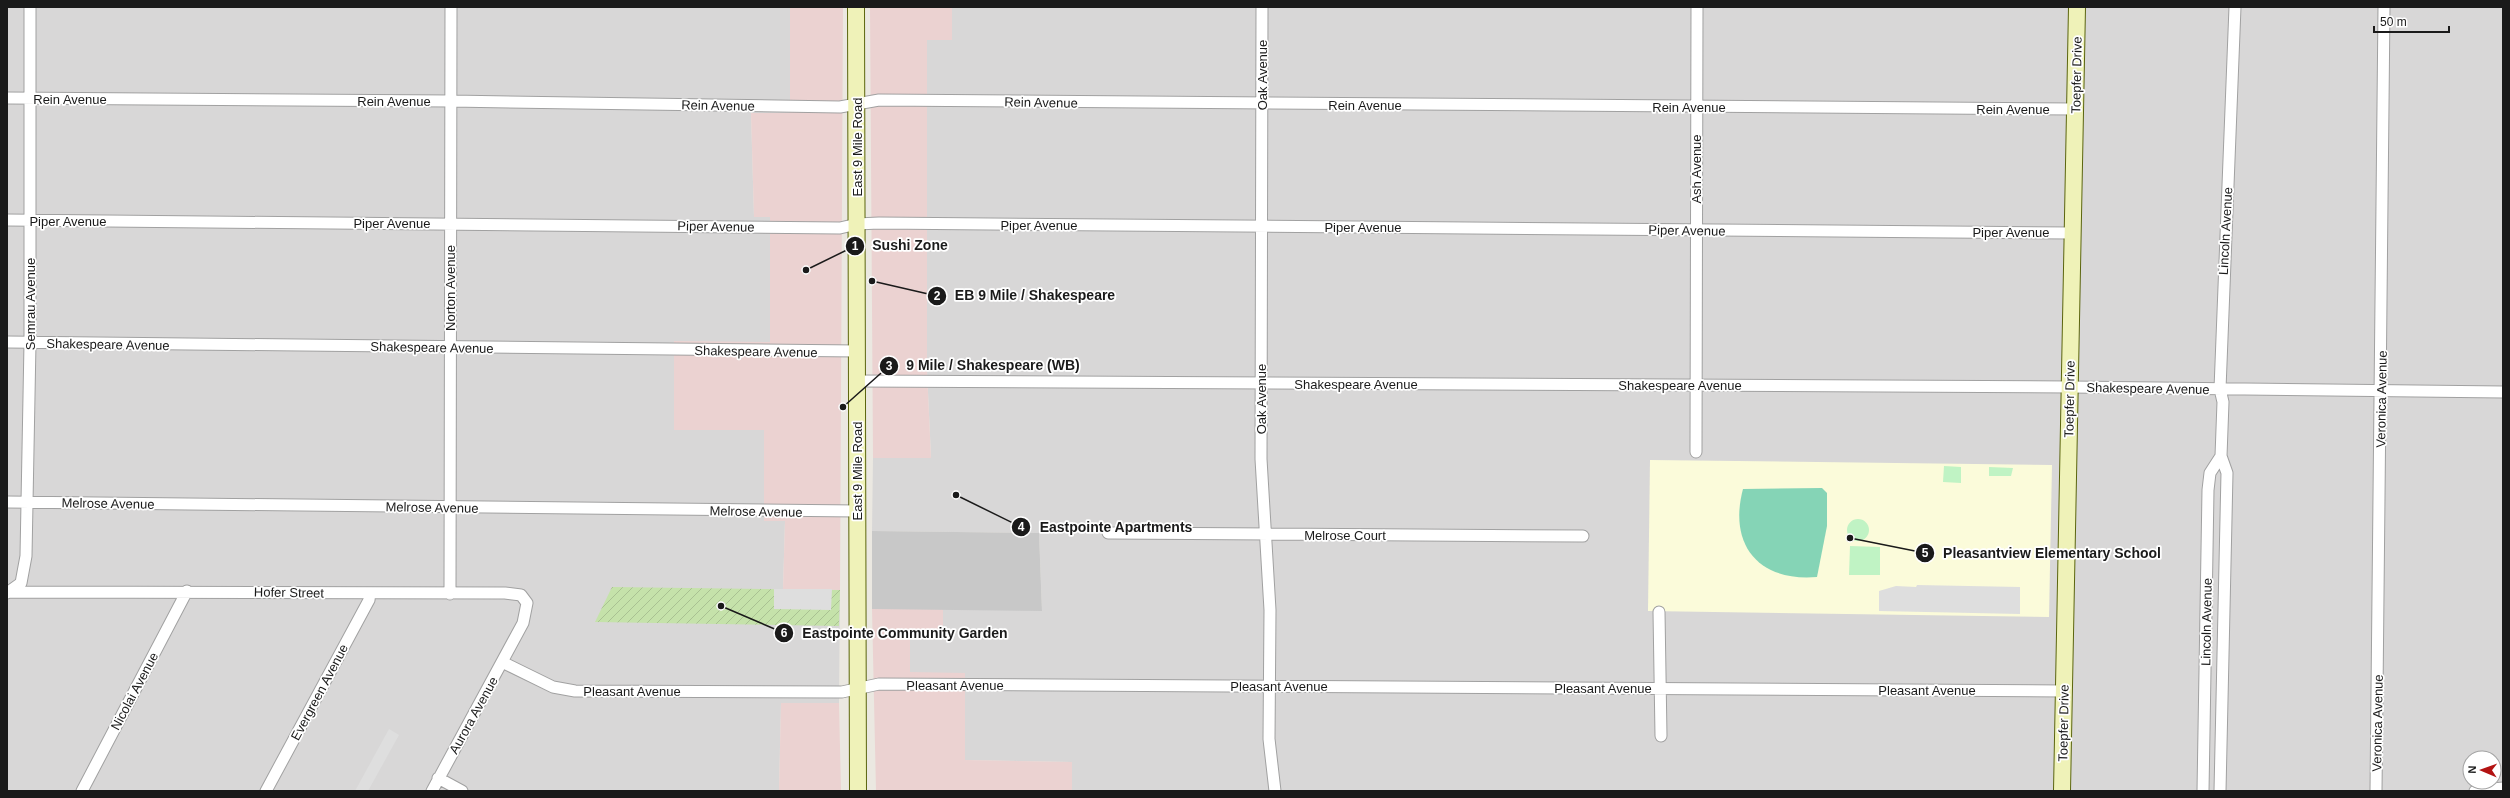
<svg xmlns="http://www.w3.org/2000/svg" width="2510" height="798" viewBox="0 0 2510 798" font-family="Helvetica,sans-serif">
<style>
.residential{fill:#d8d7d7;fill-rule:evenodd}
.commercial{fill:#ebd2d1}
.education{fill:#fbfbda}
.religious{fill:#c8c8c8}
.park{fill:#c0f3c4}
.garden{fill:url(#garden-furrows)}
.pitch{fill:#85d4b6}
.parking{fill:#dedede}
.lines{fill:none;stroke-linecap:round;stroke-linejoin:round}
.street-casing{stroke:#a1a1a1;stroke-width:13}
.secondary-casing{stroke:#5b650e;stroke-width:18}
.street{stroke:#fff;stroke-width:11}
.secondary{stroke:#eff2b8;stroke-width:16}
.labels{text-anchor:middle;stroke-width:3.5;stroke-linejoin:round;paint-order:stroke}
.street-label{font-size:13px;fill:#1a1a1a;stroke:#fff}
.leader{fill:none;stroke:#1a1a1a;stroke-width:1.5}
.callout-dot{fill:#1a1a1a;stroke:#fff;stroke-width:1.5}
.mark-label{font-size:12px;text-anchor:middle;font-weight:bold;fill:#fff}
.callout-label{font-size:14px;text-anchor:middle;font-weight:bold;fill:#1a1a1a;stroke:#fff;stroke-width:3.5;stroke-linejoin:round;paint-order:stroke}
</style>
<defs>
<pattern id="garden-furrows" width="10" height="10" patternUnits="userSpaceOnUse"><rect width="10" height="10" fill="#c5e2aa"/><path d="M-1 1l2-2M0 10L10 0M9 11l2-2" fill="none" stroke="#a9c192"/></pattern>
</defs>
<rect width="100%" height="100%" fill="#ebe8e1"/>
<path class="residential" d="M7,7H790V113H751L754,217H770V343L674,341V429L764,430V520L785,521L783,589L840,590L839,703L781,704L779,791H7Z
M952,7H2503V791H1072L1071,762L965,760V673H910V632H943V609L1042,610L1039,533L872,531L873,458L931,457L927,371V40H952ZM2470,758H2494V782H2470Z"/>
<path class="commercial" d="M790,7H843L840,590L783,589L785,521H764V430H674V341L770,342V217H754L751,113H790Z
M870,7H952V40H927V371L931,458H873Z
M872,609H943V632H910V672L965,673V760L1072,762V791H876Z
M781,703H839L841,791H779Z"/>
<path class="education" d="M1650,460L2052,465L2049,617L1648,611Z"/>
<path class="religious" d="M872,531L1039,533L1042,611L872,609Z"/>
<path class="park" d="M1944,466L1961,467V483L1943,482Z
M1989,467L2013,468L2011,476H1989Z
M1847 530a11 11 0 1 1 22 0a11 11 0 1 1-22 0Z
M1850,546L1880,547V575H1849Z"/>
<path class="garden" d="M612,587L840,590L839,626L595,622Z"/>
<path class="pitch" d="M1822,488L1827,493V526L1817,577C1759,582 1728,545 1743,489Z"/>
<path class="parking" d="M1917,585L2020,587V614L1879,611V591L1896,586L1916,587Z
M774,589H832L831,610L774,609Z
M389,729L399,735L368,791H355Z"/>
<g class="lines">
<defs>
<path id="street" d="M1262,7L1261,459L1270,610L1269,739L1275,791
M7,98L451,101L840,107L879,100L2076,109
M7,220L840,228L857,224L879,223L2072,233
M7,342L857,351
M857,381L2070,387L2503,392
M1696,452L1697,7
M7,502L857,511
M1108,533L1583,536
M7,592L505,593L521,595L527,603L523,623L432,791
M7,593L21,583L26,556L30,343V7
M450,594L451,7
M1659,612L1661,736
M502,662L553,687L575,691L842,692L879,684L2063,691
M438,778L462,791
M82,791L187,591
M266,791L369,600L370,593
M2203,791L2208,490L2210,473L2221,456
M2220,791L2227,473L2221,456L2223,402L2220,389L2235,7
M2376,791L2384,7
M2475,791L2503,788"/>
<path id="secondary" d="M856,7L858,791
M2062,791L2077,7"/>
</defs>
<use href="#street" class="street-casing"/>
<use href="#secondary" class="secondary-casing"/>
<use href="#street" class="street"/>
<use href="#secondary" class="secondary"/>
</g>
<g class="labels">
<g class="street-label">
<text transform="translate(1262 75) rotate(-90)" y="5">Oak Avenue</text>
<text transform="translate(2076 75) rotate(-89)" y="5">Toepfer Drive</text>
<text x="70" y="104">Rein Avenue</text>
<text x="394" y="106">Rein Avenue</text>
<text transform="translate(1041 102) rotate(1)" y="5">Rein Avenue</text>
<text transform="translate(718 105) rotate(1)" y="5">Rein Avenue</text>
<text x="1365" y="110">Rein Avenue</text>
<text x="1689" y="112">Rein Avenue</text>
<text x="2013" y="114">Rein Avenue</text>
<text transform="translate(857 147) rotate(-90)" y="5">East 9 Mile Road</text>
<text transform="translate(1696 169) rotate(-90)" y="5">Ash Avenue</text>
<text x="68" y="226">Piper Avenue</text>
<text x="392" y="228">Piper Avenue</text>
<text x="1039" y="230">Piper Avenue</text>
<text transform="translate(716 226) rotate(1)" y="5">Piper Avenue</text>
<text x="1363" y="232">Piper Avenue</text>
<text transform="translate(1687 230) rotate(1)" y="5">Piper Avenue</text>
<text transform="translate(2225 231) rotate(-87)" y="5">Lincoln Avenue</text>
<text x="2011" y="237">Piper Avenue</text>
<text transform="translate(450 288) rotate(-90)" y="5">Norton Avenue</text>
<text transform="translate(30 304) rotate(-90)" y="5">Semrau Avenue</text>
<text transform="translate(108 344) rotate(1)" y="5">Shakespeare Avenue</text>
<text transform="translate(432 347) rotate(1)" y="5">Shakespeare Avenue</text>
<text transform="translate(756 351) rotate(1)" y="5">Shakespeare Avenue</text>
<text x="1356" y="389">Shakespeare Avenue</text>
<text x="1680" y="390">Shakespeare Avenue</text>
<text transform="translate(2148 388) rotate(1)" y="5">Shakespeare Avenue</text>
<text transform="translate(1261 399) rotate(-90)" y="5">Oak Avenue</text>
<text transform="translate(2069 399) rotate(-89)" y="5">Toepfer Drive</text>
<text transform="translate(2381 399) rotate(-89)" y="5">Veronica Avenue</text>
<text transform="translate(857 471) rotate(-90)" y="5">East 9 Mile Road</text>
<text transform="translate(108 503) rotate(1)" y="5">Melrose Avenue</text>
<text transform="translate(432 507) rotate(1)" y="5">Melrose Avenue</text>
<text transform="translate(756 511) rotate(1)" y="5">Melrose Avenue</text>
<text x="1345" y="540">Melrose Court</text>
<text transform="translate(289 592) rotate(1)" y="5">Hofer Street</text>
<text transform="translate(2206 622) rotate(-89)" y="5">Lincoln Avenue</text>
<text x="955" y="690">Pleasant Avenue</text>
<text x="1279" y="691">Pleasant Avenue</text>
<text x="1603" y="693">Pleasant Avenue</text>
<text x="1927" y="695">Pleasant Avenue</text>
<text transform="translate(134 691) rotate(-62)" y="5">Nicolai Avenue</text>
<text x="632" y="696">Pleasant Avenue</text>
<text transform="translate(319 692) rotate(-62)" y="5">Evergreen Avenue</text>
<text transform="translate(473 715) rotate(-61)" y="5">Aurora Avenue</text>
<text transform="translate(2063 723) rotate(-89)" y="5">Toepfer Drive</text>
<text transform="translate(2377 723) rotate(-89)" y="5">Veronica Avenue</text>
</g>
</g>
<path class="leader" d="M806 270L855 246M872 281L937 296M843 407L889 366M956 495L1021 527M1850 538L1925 553M721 606L784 633"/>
<g class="callout-dot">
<circle cx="806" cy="270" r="4"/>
<circle cx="872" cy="281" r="4"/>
<circle cx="843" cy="407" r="4"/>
<circle cx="956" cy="495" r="4"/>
<circle cx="1850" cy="538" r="4"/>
<circle cx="721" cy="606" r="4"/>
<circle cx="855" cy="246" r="10"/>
<circle cx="937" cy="296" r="10"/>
<circle cx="889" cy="366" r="10"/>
<circle cx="1021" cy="527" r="10"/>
<circle cx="1925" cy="553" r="10"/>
<circle cx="784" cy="633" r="10"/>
</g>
<g class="mark-label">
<text x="855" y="250">1</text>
<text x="937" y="300">2</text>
<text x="889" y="370">3</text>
<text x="1021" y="531">4</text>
<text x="1925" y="557">5</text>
<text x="784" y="637">6</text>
</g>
<g class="callout-label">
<text x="910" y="250">Sushi Zone</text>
<text x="1035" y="300">EB 9 Mile / Shakespeare</text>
<text x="993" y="370">9 Mile / Shakespeare (WB)</text>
<text x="1116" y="532">Eastpointe Apartments</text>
<text x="2052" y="558">Pleasantview Elementary School</text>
<text x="905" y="638">Eastpointe Community Garden</text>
</g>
<rect width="2510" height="798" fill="none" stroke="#1a1a1a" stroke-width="16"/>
<g transform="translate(2482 770) rotate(272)"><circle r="19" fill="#ffffff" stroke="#a3a3a3"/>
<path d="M0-3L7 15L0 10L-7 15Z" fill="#b31312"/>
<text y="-6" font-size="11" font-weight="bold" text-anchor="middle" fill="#1a1a1a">N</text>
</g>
<path d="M2374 26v6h75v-6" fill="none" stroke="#1a1a1a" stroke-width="2"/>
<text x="2380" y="26" font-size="12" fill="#1a1a1a" stroke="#ffffff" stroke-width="3" paint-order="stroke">50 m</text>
</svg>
